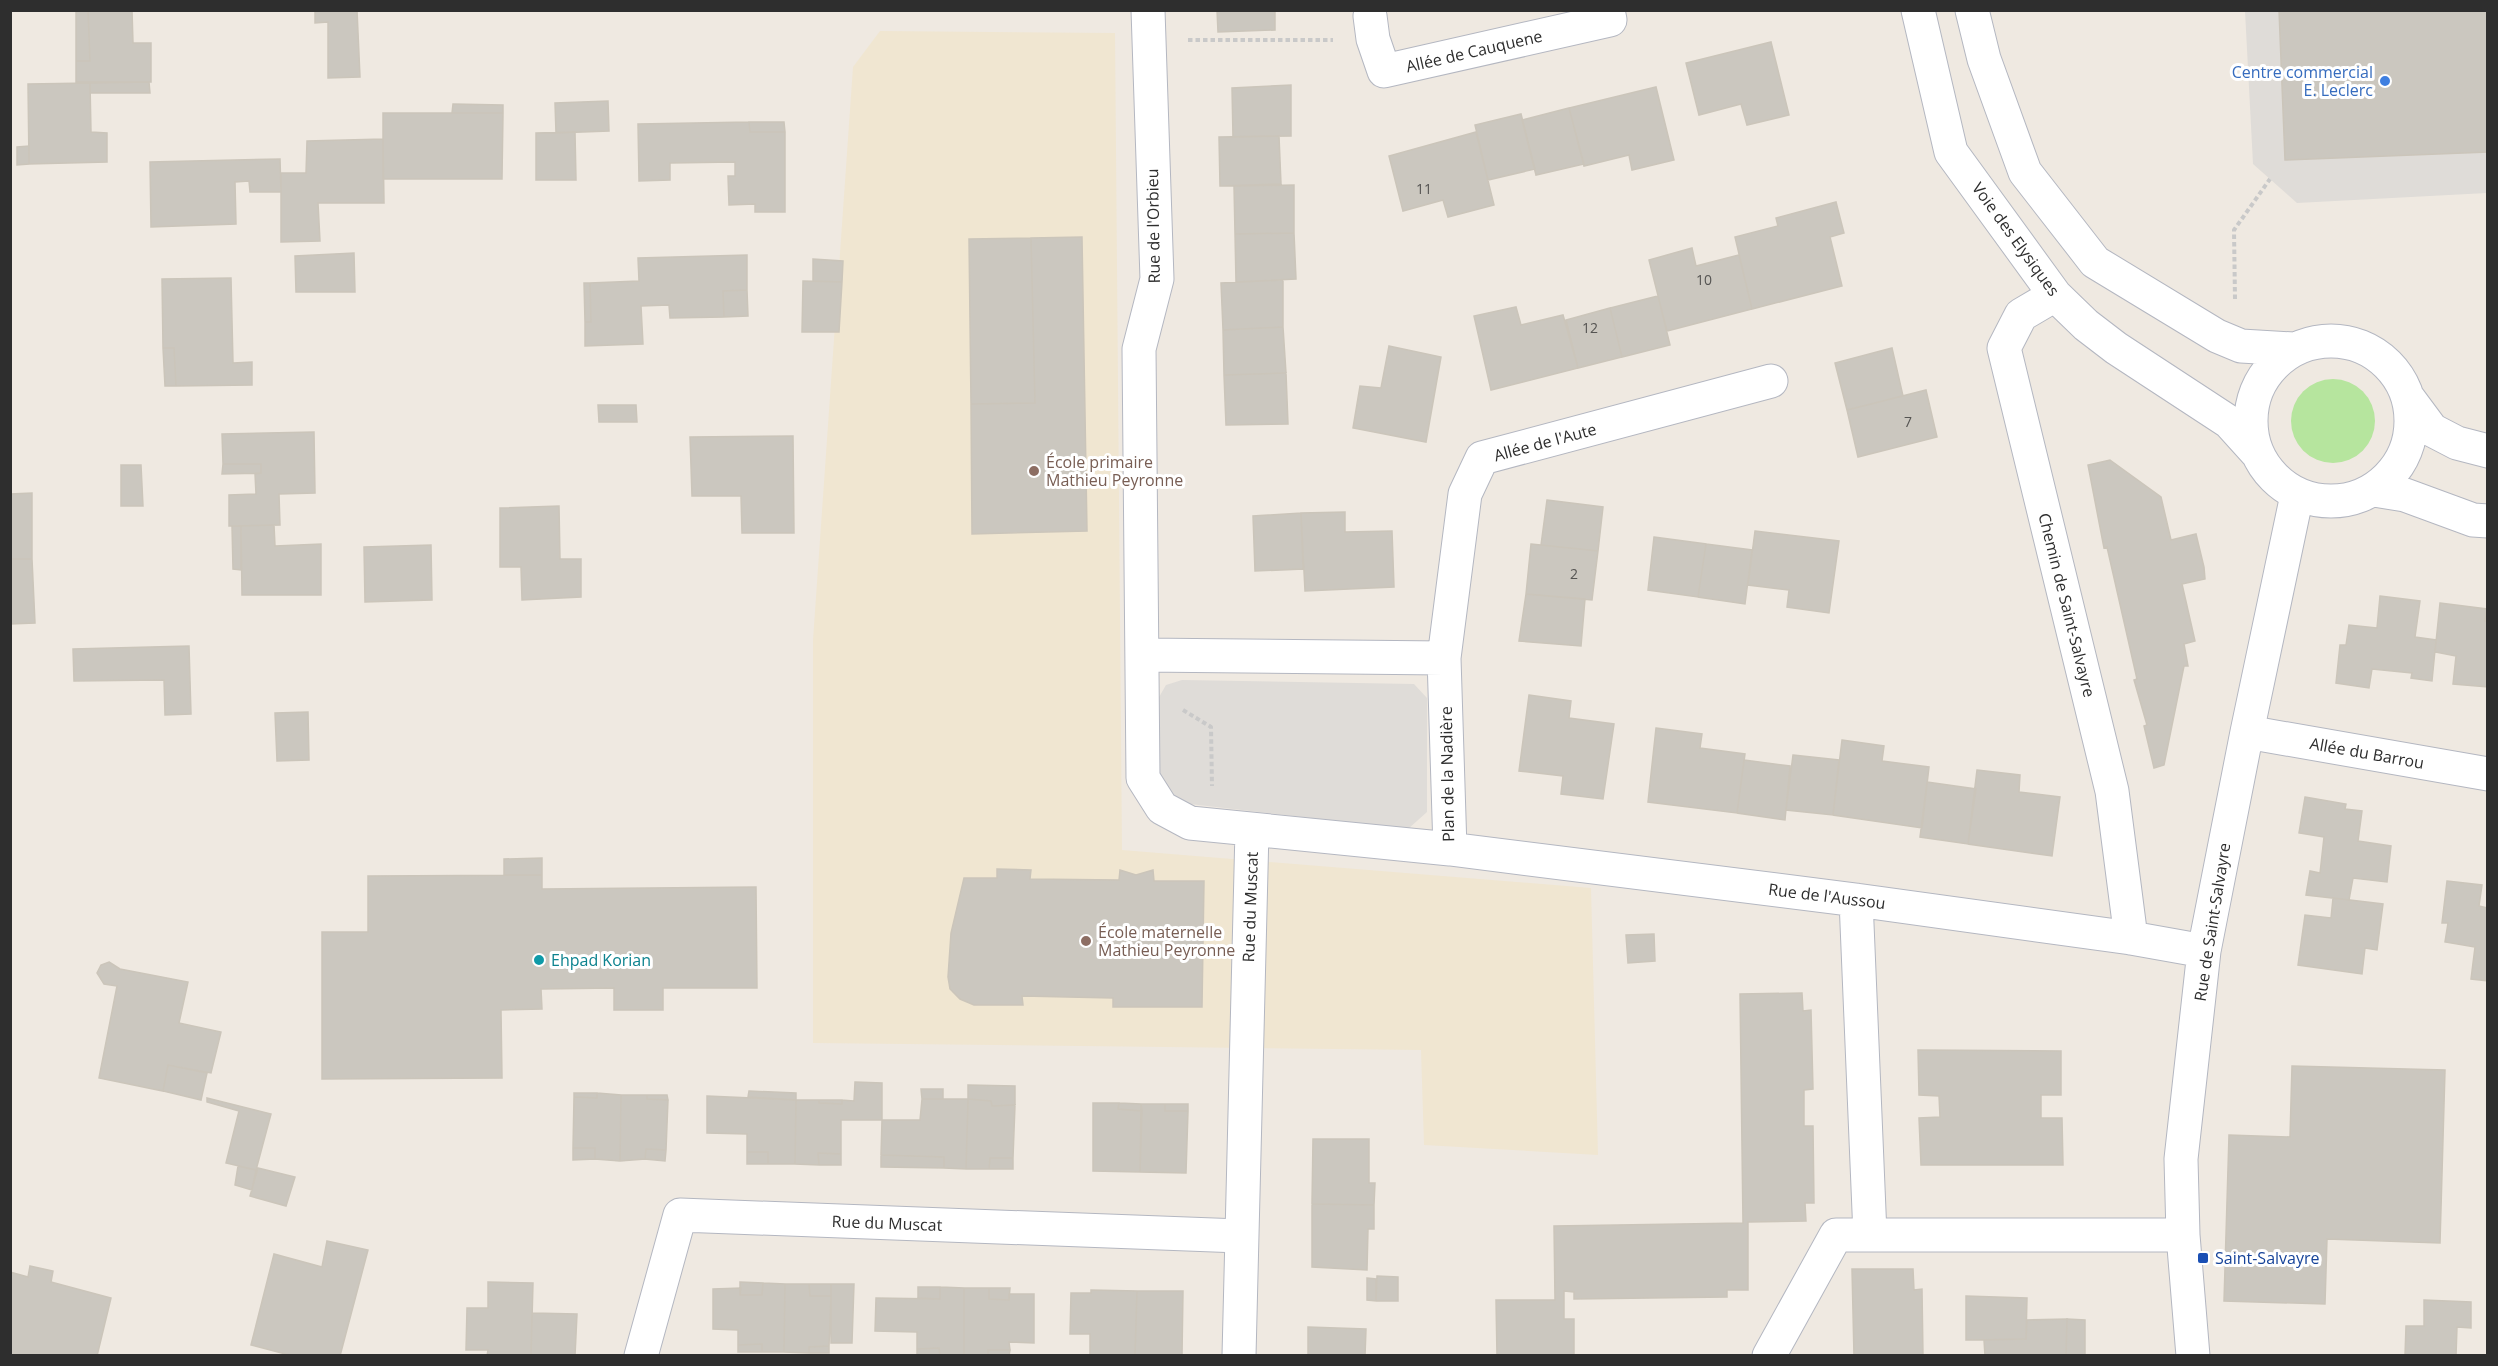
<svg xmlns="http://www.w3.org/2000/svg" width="2498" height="1366" viewBox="0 0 2498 1366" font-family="'Open Sans',sans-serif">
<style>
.education{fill:#f0e6d1}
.green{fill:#b6e59e}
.plaza{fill:#dfdcd8}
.building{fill:#cbc7bf;stroke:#cbc5ba;stroke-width:1.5}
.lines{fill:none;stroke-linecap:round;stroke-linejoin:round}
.minor-casing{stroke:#b4b7c1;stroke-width:35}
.path{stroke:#c9c9c9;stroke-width:4;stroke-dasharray:4.5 3;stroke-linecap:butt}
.minor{stroke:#fff;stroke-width:33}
.shop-dot{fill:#3f7fe0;stroke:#fff;stroke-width:2}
.education-dot{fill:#8d6e63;stroke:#fff;stroke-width:2}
.culture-dot{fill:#0f9aa8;stroke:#fff;stroke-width:2}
.transit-dot{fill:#1a4fb4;stroke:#fff;stroke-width:2}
.labels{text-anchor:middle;stroke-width:6;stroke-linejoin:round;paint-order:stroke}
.number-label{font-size:14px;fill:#555452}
.street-label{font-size:16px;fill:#2e2e2e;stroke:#fff}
.shop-label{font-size:16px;fill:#366cbe;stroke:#fff;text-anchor:end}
.education-label{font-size:16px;fill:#785e54;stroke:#fff;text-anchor:start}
.culture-label{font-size:16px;fill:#0d838f;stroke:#fff;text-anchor:start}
.transit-label{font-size:16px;fill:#164399;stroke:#fff;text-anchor:start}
</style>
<rect width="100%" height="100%" fill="#efe9e1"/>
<path class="education" d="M880,31L1115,33L1122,850L1591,888L1598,1155L1424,1145L1421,1050L813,1043V640L853,67Z"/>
<path class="green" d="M2291 421a42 42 0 1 1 84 0a42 42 0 1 1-84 0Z"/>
<path class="plaza" d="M2245,11H2279L2285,160L2487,152V193L2297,203L2253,164Z
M1182,680L1414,684L1427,698V812L1408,829L1190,804L1171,796L1158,782L1151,711L1166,685Z"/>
<path class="building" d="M76,10H88L90,61H76Z
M88,10H132L133,43H151V82H76V61H90Z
M315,10H357L360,77L328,78V22L315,23Z
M1217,10H1275V30L1218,32Z
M2279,10H2488V152L2285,160Z
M1771,42L1789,115L1747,125L1741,104L1699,115L1686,63Z
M149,82L150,93H90V83Z
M90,83L91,132L107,133V162L29,164L28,84Z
M1291,85V136L1233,137L1232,88Z
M1656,87L1674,160L1632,170L1629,155L1584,166L1569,108Z
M608,101L609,131L556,133L555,103Z
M453,104L503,105V113H452Z
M1569,108L1584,164L1536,175L1522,120Z
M383,113H503L502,179H383Z
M1521,114L1535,169L1488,180L1475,125Z
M749,122L750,132H785V212H755V204L729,205L728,176H735V162L670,163V180L639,181L638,124Z
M749,122H784L785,132H750Z
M575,132L576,180H536V133Z
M1476,132L1494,205L1448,217L1443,200L1403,211L1389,156Z
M1279,136L1281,184L1220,186L1219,137Z
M383,139L384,203H318L320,241L281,242V173H306L307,141Z
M29,146V164L17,165V147Z
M280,159L281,192H250L249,181L235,182L236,224L151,227L150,162Z
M1294,185V233L1235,234L1234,186Z
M1836,202L1844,233L1830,237L1842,286L1752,309L1735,237L1778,226L1776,218Z
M1294,233L1296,279L1236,282L1235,234Z
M1082,237L1087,531L972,534L971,404L1035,403L1031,238Z
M1031,238L1035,403L971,404L969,239Z
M1692,248L1696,266L1739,255L1752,309L1667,331L1649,260Z
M354,253L355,292H296L295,256Z
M747,255V290L723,291L724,317L670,318L669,305L641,306L643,344L585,346V322H591L590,283L639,281L638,258Z
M813,259L843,261L842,282L813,281Z
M231,278L233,363L252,362V385L176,386L174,348H163L162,279Z
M1283,280V327L1223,330L1221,283Z
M803,281L842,282L839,332H802Z
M584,283H590L591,322H585Z
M747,290L748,316L724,317L723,291Z
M1658,296L1670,345L1622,357L1610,308Z
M1516,307L1521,325L1563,315L1578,368L1491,390L1474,316Z
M1610,308L1622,357L1578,368L1566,320Z
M1283,327L1286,373L1224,375L1223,330Z
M1389,346L1441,357L1426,442L1353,428L1360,386L1381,388Z
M163,348H174L176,386H165Z
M1892,348L1903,396L1847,410L1835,363Z
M1286,373L1288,424L1226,425L1224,375Z
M1926,390L1937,437L1858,457L1847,410Z
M598,405H636L637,422H599Z
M314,432L315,493L279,494L280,525L229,526V495L256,494L255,474L261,473V464H223L222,434Z
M793,436L794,533H742L741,496H692L690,437Z
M2110,460L2161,497L2171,540L2196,534L2204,567L2205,579L2182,584L2195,641L2184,644L2188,666H2184L2164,765L2154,768L2144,726L2147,725L2134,680L2137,679L2107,547L2104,548L2088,465Z
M223,464H261V473L222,474Z
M121,465H141L143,506H121Z
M32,493V559H10V494Z
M1547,500L1603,507L1598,551L1541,545Z
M559,506L560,559H581V597L522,600L521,567H500V508Z
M1345,512V532L1392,531L1394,587L1305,591L1301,513Z
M1301,513L1303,569L1255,571L1253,516Z
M274,525L275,546L321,544V595H242L241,526Z
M232,526H241V570L233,569Z
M1755,531L1839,541L1829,613L1787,607L1789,590L1748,585Z
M1654,537L1706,544L1698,597L1648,590Z
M1531,544L1598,551L1592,600L1526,594Z
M1706,544L1752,550L1745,604L1698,597Z
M431,545L432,600L365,602L364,547Z
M10,559H32L35,623L10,624Z
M1526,594L1585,599L1581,646L1519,641Z
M2380,596L2420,601L2415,637L2436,640L2432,681L2411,678L2412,673L2372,669L2369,688L2336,683L2340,645H2346L2349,625L2377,628Z
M2440,603L2487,609L2485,621H2488V687L2453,684L2456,656L2435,652Z
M189,646L191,714L165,715L164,680L74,681L73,649Z
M1529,695L1571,701L1569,718L1614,724L1603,799L1561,794L1563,776L1519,771Z
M308,712L309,760L277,761L275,713Z
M1656,728L1702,734L1700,748L1745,754L1737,813L1648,802Z
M1842,740L1884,746L1882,761L1929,767L1922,828L1833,815Z
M1793,755L1839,760L1833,815L1786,810Z
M1744,760L1790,766L1785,820L1737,813Z
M1977,770L2020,775L2019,792L2060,797L2052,856L1968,844Z
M1927,782L1976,789L1968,844L1920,837Z
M2305,797L2346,804L2345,809L2362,811L2358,841L2391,846L2387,882L2353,878L2349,900L2306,895L2310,871L2320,873L2324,837L2299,833Z
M542,858V875H504V859Z
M997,869L1031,870L1030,879L1119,880L1120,870L1136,875L1153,870L1154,881H1204L1202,1007H1113V998L1022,996L1023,1005H974L960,999L950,989L948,977L951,933L964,878H997Z
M542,875V889L756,887L757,988H663V1010H614V988L541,989L542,1009L501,1010L502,1078L322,1079V932H368V876Z
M2447,881L2482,885L2479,906L2488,908V981L2471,979L2475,947L2445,942L2448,923H2442Z
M2333,898L2383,904L2377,950L2365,948L2362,974L2298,965L2305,915L2331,918Z
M1654,934L1655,961L1628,963L1626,935Z
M109,962L120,969L188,982L179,1023L221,1032L211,1073L168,1065L163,1091L99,1078L117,986L104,984L97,973L101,965Z
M1802,993L1803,1011L1811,1010L1813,1089L1804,1090V1126H1813L1814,1203H1805L1806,1221L1748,1222V1290H1727V1297L1574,1299V1292L1564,1291V1319H1574V1356H1497L1496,1300H1555L1554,1226L1743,1223L1740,994Z
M1918,1050L2061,1051V1095H2041V1118H2062L2063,1165H1921L1919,1118L1940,1117L1939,1096L1919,1095Z
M168,1065L207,1073L201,1100L163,1091Z
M2292,1066L2445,1070L2440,1243L2327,1239L2325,1304L2224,1301L2229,1135L2290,1137Z
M855,1082L882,1083V1120H841V1154L818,1153L819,1165L795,1164L796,1100H819V1103L842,1104V1100L854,1101Z
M968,1085L1015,1086V1105L992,1106L991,1101L968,1099Z
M921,1089H943V1099H922Z
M749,1091L796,1093V1100L748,1097Z
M574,1093H597V1098L574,1097Z
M597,1093L621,1095L620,1161L595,1159V1148H573L574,1097L597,1098Z
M621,1095H647V1099L668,1100L666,1150L646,1149L645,1159L620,1161Z
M647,1095H667L668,1100L647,1099Z
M707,1096L796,1100L795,1164H768V1152H747V1134L707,1133Z
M207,1098L271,1114L256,1170L226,1163L239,1111L207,1102Z
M922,1099H968L966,1169L944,1168V1157L881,1155L882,1120H920Z
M968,1099L991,1101L992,1106L1015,1105L1013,1158H990L989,1169H966Z
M819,1100H842V1104L819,1103Z
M1093,1103H1119L1118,1109L1142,1111L1140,1172L1093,1171Z
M1119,1103L1141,1104L1142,1111L1118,1109Z
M1141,1104H1165V1111H1188L1186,1173L1140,1172Z
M1165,1104H1188V1111H1165Z
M1313,1139H1369V1183H1375L1374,1205L1312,1204Z
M573,1148H595V1159L573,1160Z
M646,1149L666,1150L665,1161L645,1159Z
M747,1152H768V1164H747Z
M818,1153L841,1154V1165H819Z
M881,1155L944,1157V1168L881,1167Z
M990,1158H1013V1169H989Z
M238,1166L256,1170L252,1190L235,1185Z
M258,1168L295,1177L286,1206L250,1196Z
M1312,1204L1374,1205V1229H1368L1367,1270L1312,1267Z
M327,1241L368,1250L340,1356H293L251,1345L274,1254L322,1267Z
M30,1266L53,1271L51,1282L111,1298L97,1356H10V1272L28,1277Z
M1852,1269H1913L1914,1290L1922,1289L1923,1356H1854Z
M1377,1276L1398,1277V1301H1376Z
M1367,1278L1376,1279V1301L1367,1300Z
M488,1282L533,1283L531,1356H487L488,1350H466L467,1308H488Z
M740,1282L763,1283L762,1295H740Z
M763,1283L785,1284L784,1352H762V1344L738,1345V1330L713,1329V1289L741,1288L740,1295H762Z
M785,1284H809L810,1296H831L829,1346L809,1347V1353L784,1352Z
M809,1284H831V1296H810Z
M831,1284H854L852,1343H831Z
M918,1287H940V1299L918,1298Z
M940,1287L964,1288V1356H940L939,1348L917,1349V1332L875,1331L876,1298L940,1299Z
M964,1288H989V1299L1009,1300V1294H1034V1343L1009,1342L1010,1350H988V1356H964Z
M989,1288H1010L1009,1300L989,1299Z
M1091,1290L1137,1291L1135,1356H1090V1334H1070L1071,1293H1091Z
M1137,1291H1183L1182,1356H1135Z
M1966,1296L2027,1298L2026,1339L1966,1340Z
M2424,1300L2471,1302V1328L2457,1327L2456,1356H2405L2406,1326H2424Z
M532,1313L577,1314L575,1356H531Z
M2067,1319L2066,1356H1985L1984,1340L2026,1339L2027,1320Z
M2067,1319L2085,1320V1356H2066Z
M1308,1327L1366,1329L1365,1356H1308Z
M762,1344V1352H738V1345Z
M829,1346V1353H809V1347Z
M939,1348L940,1356L917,1355V1349Z
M988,1350H1010L1009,1356H988Z"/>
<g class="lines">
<defs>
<path id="minor" d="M1918,10L1951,152L2055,295L2086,325L2116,348L2229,422L2257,453
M1972,10L1984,59L2025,172L2095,262L2217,336L2241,346L2294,349
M1370,16L1373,39L1384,71L1610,20L1608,10
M2055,295L2021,315L2004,348L2112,791L2131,938
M2251 421a80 80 0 1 1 160 0a80 80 0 1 1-160 0Z
M2409,399L2432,430L2457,443L2488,451
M2374,490L2405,495L2473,520L2488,521
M1142,655L1444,658L1450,849L1190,823L1162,808L1143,778L1139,349L1157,279L1148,10
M1444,658L1465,494L1482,458L1771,381
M2247,732L2488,774
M1450,849L1856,900L2131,938L2204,951
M1856,900L1870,1235
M641,1356L680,1215L1240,1236
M1239,1356L1252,830
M1769,1356L1836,1235H2183
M2193,1356L2183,1235L2181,1159L2204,951L2247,732L2297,495"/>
</defs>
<use href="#minor" class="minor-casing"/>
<path class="path" d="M1188,40H1333
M2235,299L2234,230L2270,179
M1183,710L1211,727L1212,786"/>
<use href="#minor" class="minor"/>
</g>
<circle class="shop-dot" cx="2385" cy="81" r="6"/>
<g class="education-dot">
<circle cx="1034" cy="471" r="6"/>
<circle cx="1086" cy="941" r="6"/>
</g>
<circle class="culture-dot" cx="539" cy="960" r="6"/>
<rect class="transit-dot" x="2197" y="1252" width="12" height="12" rx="3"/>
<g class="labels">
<g class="number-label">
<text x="1424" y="194">11</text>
<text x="1704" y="285">10</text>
<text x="1590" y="333">12</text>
<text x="1908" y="427">7</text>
<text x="1574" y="579">2</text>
</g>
<g class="street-label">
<text transform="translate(1474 51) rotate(-13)" y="6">Allée de Cauquene</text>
<text transform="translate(1153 226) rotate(-91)" y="6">Rue de l'Orbieu</text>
<text transform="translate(2016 239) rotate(54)" y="6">Voie des Elysiques</text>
<text transform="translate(1545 442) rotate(-15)" y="6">Allée de l'Aute</text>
<text transform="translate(2067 605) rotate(76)" y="6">Chemin de Saint-Salvayre</text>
<text transform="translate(2367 753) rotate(10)" y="6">Allée du Barrou</text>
<text transform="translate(1447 774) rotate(-91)" y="6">Plan de la Nadière</text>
<text transform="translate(1827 896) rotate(7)" y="6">Rue de l'Aussou</text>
<text transform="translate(1250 907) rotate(-88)" y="6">Rue du Muscat</text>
<text transform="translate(2212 922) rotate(-81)" y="6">Rue de Saint-Salvayre</text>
<text transform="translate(887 1223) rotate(2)" y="6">Rue du Muscat</text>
</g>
<g class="shop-label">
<text x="2373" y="78">Centre commercial<tspan x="2373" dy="18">E. Leclerc</tspan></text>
</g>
<g class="education-label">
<text x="1046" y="468">École primaire<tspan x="1046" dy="18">Mathieu Peyronne</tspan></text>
<text x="1098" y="938">École maternelle<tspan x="1098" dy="18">Mathieu Peyronne</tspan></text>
</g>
<g class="culture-label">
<text x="551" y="966">Ehpad Korian</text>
</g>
<g class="transit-label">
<text x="2215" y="1264">Saint-Salvayre</text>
</g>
</g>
<rect width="2498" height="1366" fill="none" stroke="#2e2e2e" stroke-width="24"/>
</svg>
